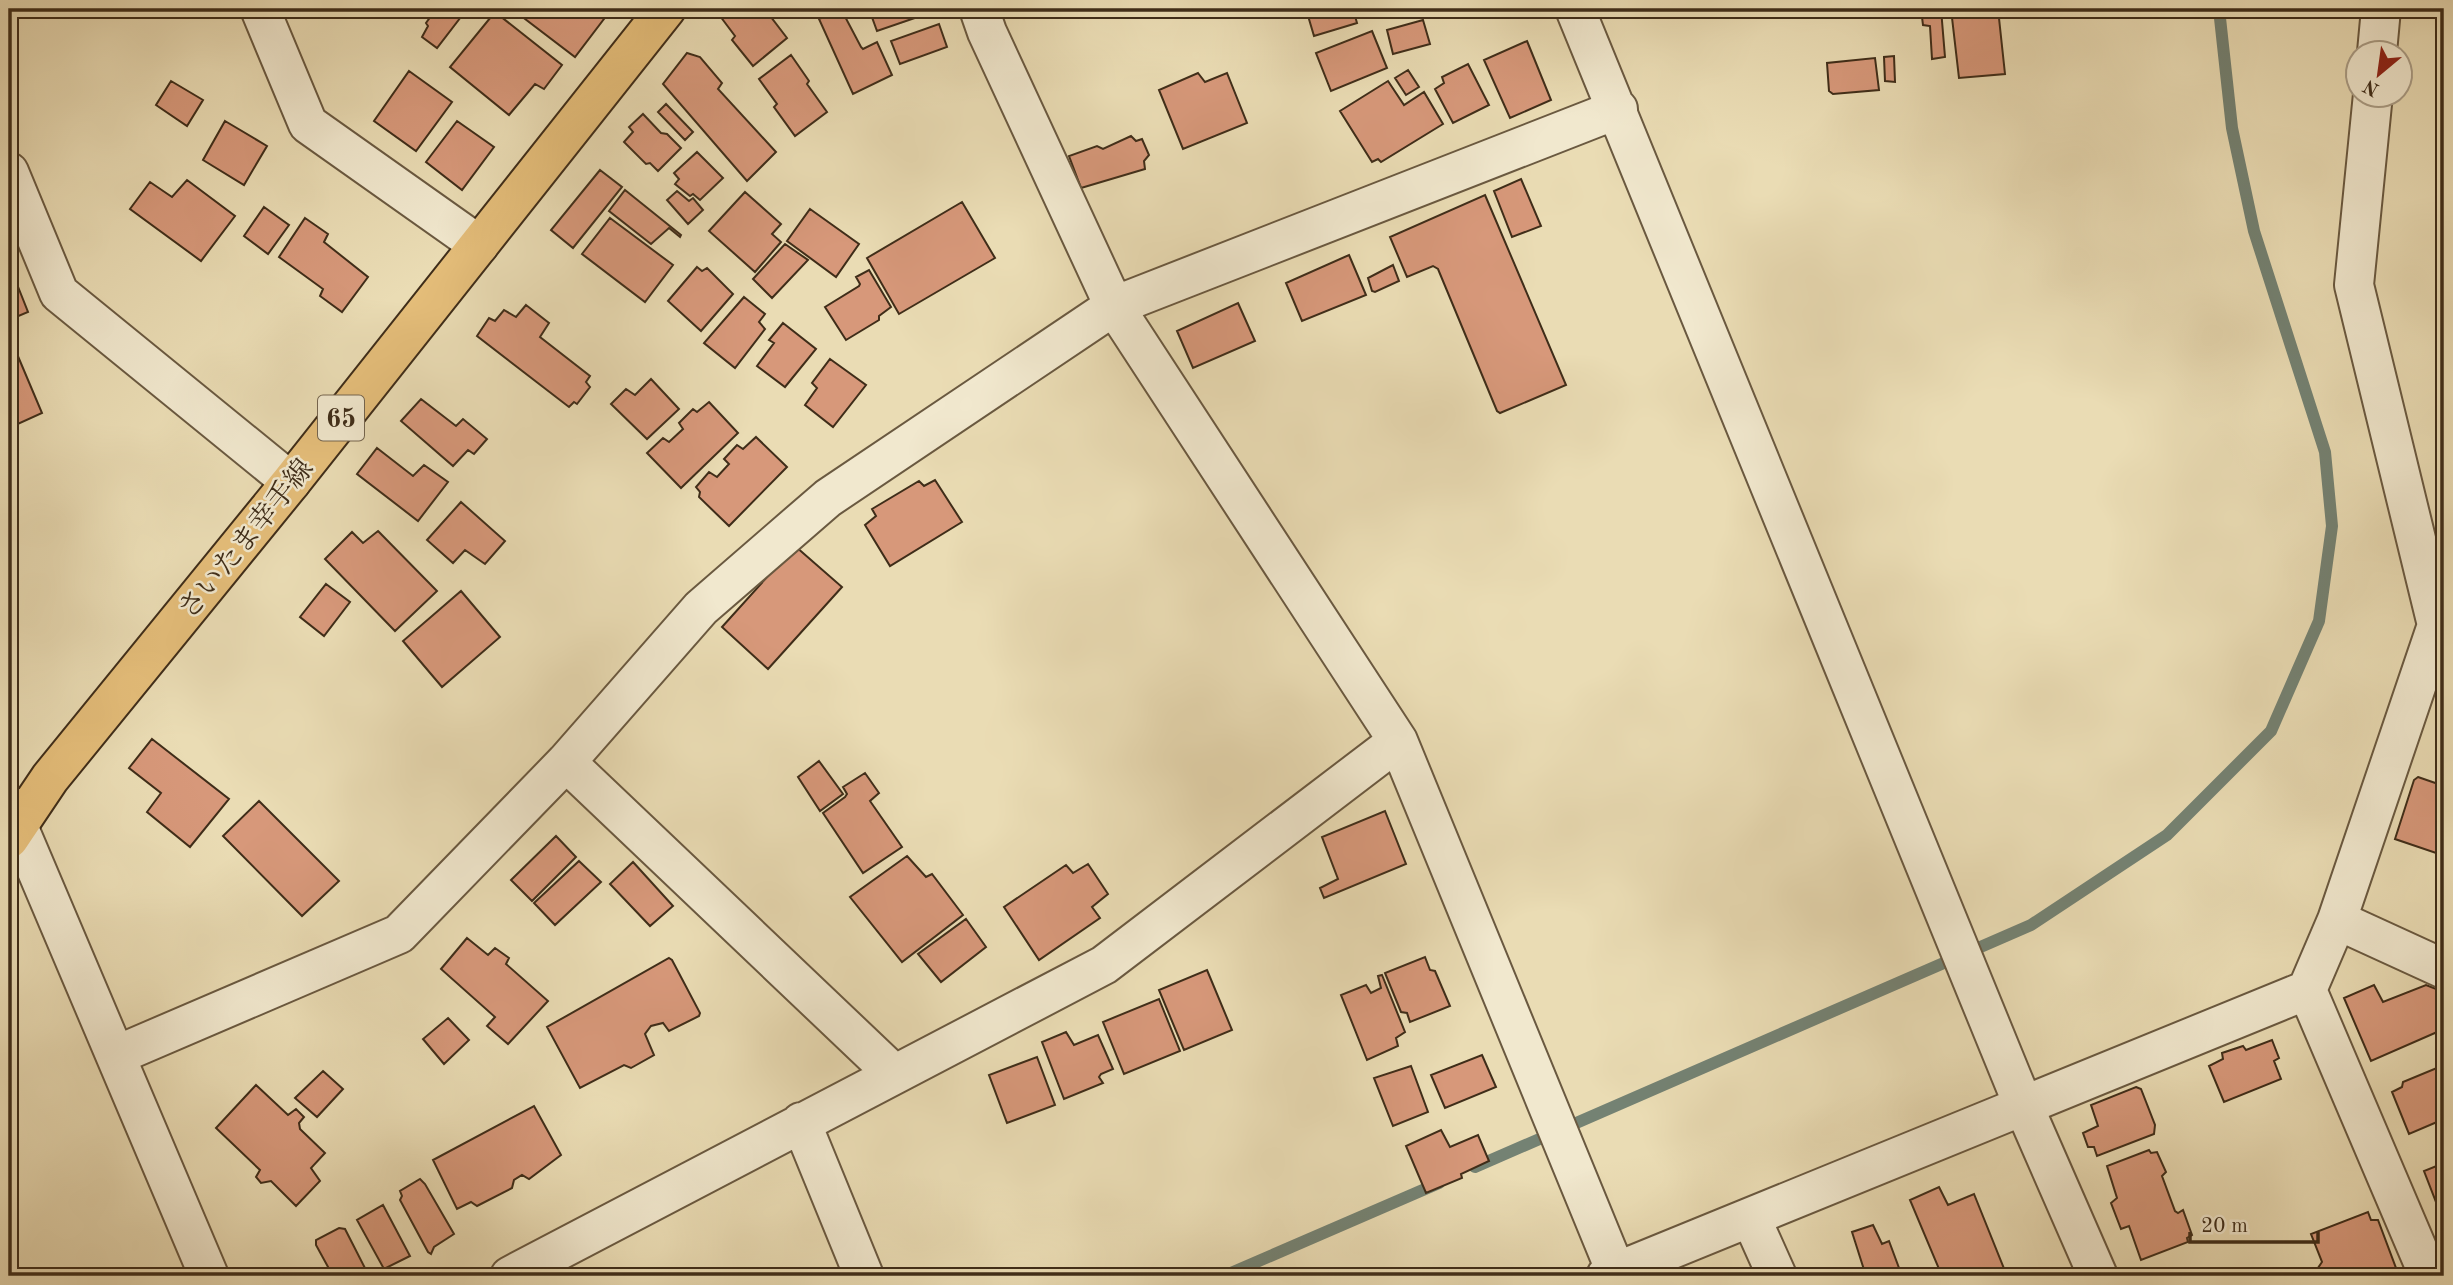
<svg xmlns="http://www.w3.org/2000/svg" width="2453" height="1285" viewBox="0 0 2453 1285" font-family="'Old Standard TT','Noto Serif JP',serif">
<style>
.lines{fill:none;stroke-linecap:round;stroke-linejoin:round}
.stream{stroke:#748273;stroke-width:12}
.building{fill:#d7987a;stroke:#3f2d19;stroke-width:2}
.minor-casing{stroke:#6a5940;stroke-width:42}
.major-casing{stroke:#3f2d19;stroke-width:42}
.minor{stroke:#f1e8ce;stroke-width:38}
.major{stroke:#e5be7a;stroke-width:38}
.labels{text-anchor:middle;stroke-width:5;stroke-linejoin:round;paint-order:stroke}
.shield{fill:#f1e8ce;stroke:#74654f;stroke-width:2}
.shield-label{font-size:26px;font-weight:bold;fill:#3f2d19}
.street-label{font-size:28px;fill:#3f2d19;stroke:#f1e8ce}
</style>
<rect width="100%" height="100%" fill="#eadcb4"/>
<filter id="stains"><feTurbulence type="fractalNoise" baseFrequency=".00286" numOctaves="4"/><feColorMatrix values="0 0 0 0 .2 0 0 0 0 .09 0 0 0 0 .02 0 0 0 .5 -.17"/></filter>
<radialGradient id="worn" r=".72"><stop offset=".6" stop-color="#630" stop-opacity="0"/><stop offset="1" stop-color="#630" stop-opacity=".3"/></radialGradient>
<g class="lines">
<path class="stream" d="M1475,1167L2031,925L2167,835L2271,731L2319,621L2332,526L2325,452L2254,231L2232,128L2219,9
M1224,1276L1439,1183"/>
</g>
<path class="building" d="M436,9H467L437,48L422,37L428,26L426,23Z
M512,9H607L610,11L575,57Z
M729,9H779L771,17L787,38L753,66L732,40L735,36L720,16Z
M841,9L861,47L863,49L877,42L892,75L853,94L819,19Z
M869,9H941L877,31Z
M1306,9H1353L1357,23L1314,36Z
M1921,9H1941L1945,57L1932,59L1930,26L1923,25Z
M1951,9H1998L2005,74L1959,78Z
M495,12L562,65L544,89L535,84L509,115L450,67Z
M1423,20L1430,44L1393,54L1387,30Z
M939,24L947,47L900,64L891,41Z
M1372,31L1387,68L1331,91L1316,53Z
M1527,41L1551,100L1510,118L1484,60Z
M687,53L700,57L722,83L718,89L776,152L747,181L663,84Z
M791,55L809,81L807,84L827,112L795,136L774,107L777,104L759,79Z
M1894,56L1895,82L1885,81L1884,57Z
M1875,58L1879,90L1833,94L1829,91L1827,63Z
M1468,64L1489,105L1453,123L1435,89L1444,83L1442,77Z
M1408,70L1419,87L1406,95L1395,78Z
M409,71L452,102L416,151L374,121Z
M1198,73L1205,82L1227,73L1247,123L1183,149L1159,90Z
M171,81L203,100L187,126L156,105Z
M1388,81L1404,105L1424,92L1443,124L1381,162L1378,159L1372,162L1340,111Z
M666,104L693,132L685,140L658,112Z
M643,114L661,133L667,134L681,148L658,171L650,163L646,164L624,142L633,132L629,127Z
M225,121L267,146L244,185L203,160Z
M457,121L494,147L462,190L426,162Z
M1131,136L1136,141L1142,139L1149,155L1144,161L1145,169L1081,188L1069,156L1097,146L1103,149Z
M697,152L723,178L700,200L693,194L690,196L675,184L679,179L674,173Z
M600,170L622,187L573,248L551,230Z
M1521,179L1541,226L1512,237L1494,191Z
M187,180L235,216L201,261L130,209L150,182L172,197Z
M625,190L681,235L680,237L669,228L651,244L609,211Z
M677,191L689,201L693,198L703,210L688,224L667,200Z
M745,192L781,224L772,234L781,242L755,272L709,231Z
M1485,195L1566,385L1500,413L1497,411L1438,269L1433,266L1407,277L1390,237Z
M962,202L995,258L899,314L867,258Z
M264,207L289,225L268,254L244,236Z
M810,209L859,244L836,277L787,241Z
M305,218L328,234L324,242L368,277L342,312L320,296L323,289L279,257Z
M610,218L673,265L645,302L582,254Z
M785,244L808,260L772,298L753,279Z
M1349,255L1366,295L1302,321L1286,283Z
M9,264L28,312L9,320Z
M1393,265L1399,281L1375,292L1372,291L1368,278Z
M697,267L702,271L707,268L733,294L701,331L668,301Z
M869,270L891,307L879,316V320L846,340L825,307L859,286L860,284L856,277Z
M744,297L765,314L759,322L765,329L735,368L704,343Z
M1238,303L1255,341L1193,368L1177,331Z
M526,305L549,323L540,337L590,376L586,382L590,387L577,404L574,402L569,407L477,336L489,318L495,321L504,310L516,317Z
M783,323L816,349L785,387L757,366L774,343L769,340Z
M9,335L42,413L9,428Z
M830,359L866,385L833,427L805,405L817,388L812,383Z
M651,379L679,409L647,439L611,404L626,389L635,395Z
M421,399L456,426L463,419L487,439L474,454L468,450L453,466L401,421Z
M709,402L738,433L681,488L647,453L663,438L669,442L683,429L679,423L693,409L697,412Z
M756,437L787,467L729,526L699,497L700,492L696,487L709,472L717,477L729,464L724,459L737,445L743,449Z
M377,448L413,476L424,465L448,482L418,521L357,474Z
M935,480L962,522L890,566L865,525L876,516L872,509L919,481L924,486Z
M461,502L505,541L485,564L465,550L453,563L427,540Z
M378,531L437,591L395,631L325,559L352,532L363,543Z
M795,546L842,587L768,669L722,627Z
M326,584L350,602L324,636L300,617Z
M461,591L500,637L442,687L403,641Z
M152,739L229,799L190,847L147,812L161,793L129,768Z
M819,761L843,794L820,811L798,777Z
M865,773L879,793L870,801L902,847L863,873L823,813L845,797L847,794L843,787Z
M2418,777L2444,786V837L2439,854L2395,839L2414,780Z
M259,801L339,881L302,916L223,836Z
M1385,811L1406,864L1324,898L1320,888L1338,879L1322,837Z
M556,836L576,857L532,901L511,880Z
M907,856L926,877L932,874L963,915L902,962L850,897Z
M579,861L601,882L555,925L534,903Z
M633,862L673,906L650,926L610,884Z
M1088,864L1108,894L1092,907L1100,918L1039,960L1004,907L1066,865L1073,873Z
M966,919L986,947L941,982L918,954Z
M467,938L488,955L495,948L509,958L506,964L548,1001L508,1044L487,1026L495,1017L441,969Z
M1425,957L1430,970L1435,971L1450,1006L1410,1022L1407,1013L1401,1012L1385,973Z
M669,958L672,960L700,1013L699,1016L669,1031L663,1023L651,1026L645,1034L654,1055L631,1068L624,1065L580,1088L547,1027Z
M1207,970L1232,1030L1184,1050L1159,990Z
M1382,975L1405,1032L1396,1038L1398,1046L1367,1060L1341,995L1366,985L1371,993L1381,988L1378,976Z
M2374,985L2383,1002L2426,985L2444,992V1029L2371,1061L2344,998Z
M1159,999L1180,1051L1124,1074L1103,1022Z
M448,1018L469,1040L444,1064L423,1039Z
M1066,1032L1074,1045L1098,1035L1113,1069L1101,1074L1099,1077L1103,1083L1064,1099L1042,1042Z
M2272,1040L2279,1058L2274,1061L2281,1079L2224,1102L2209,1066L2223,1059L2222,1053L2243,1046L2246,1050Z
M1482,1055L1496,1087L1445,1108L1431,1075Z
M1037,1057L1055,1105L1007,1123L989,1075Z
M2444,1065V1119L2409,1134L2392,1092L2402,1087L2403,1082Z
M1411,1066L1428,1112L1393,1126L1374,1078Z
M323,1071L343,1089L317,1117L295,1098Z
M256,1085L288,1115L296,1109L304,1117L299,1123L300,1129L325,1153L311,1168L320,1181L296,1206L271,1181L261,1183L256,1177L260,1170L216,1128Z
M2136,1087L2141,1089L2155,1125L2154,1134L2097,1156L2094,1147H2088L2083,1133L2098,1126L2091,1105Z
M534,1106L561,1155L529,1179L522,1175L514,1180L512,1188L477,1206L471,1202L457,1209L433,1160Z
M1441,1130L1450,1147L1478,1135L1489,1161L1461,1174L1462,1178L1426,1193L1406,1146Z
M2149,1150L2151,1153L2157,1152L2166,1172L2162,1176L2175,1211L2178,1213L2183,1210L2192,1235L2187,1238L2188,1242L2141,1260L2129,1226L2121,1229L2111,1203L2117,1198L2107,1166Z
M2444,1163V1213L2441,1215L2424,1171Z
M420,1179L425,1184L454,1234L434,1247L431,1254L428,1252L400,1200L402,1196L400,1191Z
M1939,1187L1948,1205L1974,1194L2007,1276H1942L1910,1200Z
M383,1205L410,1256L384,1269L357,1220Z
M2368,1212L2371,1220H2378L2399,1276H2321L2318,1268L2322,1262L2311,1234Z
M1873,1225L1882,1244L1889,1241L1902,1276H1866L1852,1232Z
M339,1228L345,1229L369,1276H333L316,1245V1240Z"/>
<g class="lines">
<defs>
<path id="minor" d="M260,9L308,124L479,245
M979,9L987,32L1114,306L1398,741L1616,1272
M1575,9L2024,1107L2098,1276
M2377,52L2381,9
M9,172L59,293L291,482
M566,762L894,1074
M9,805L209,1276
M2337,920L2444,969
M2307,990L2429,1276
M117,1055L399,934L566,762L701,608L828,498L1114,306L1618,109
M801,1122L864,1276
M1751,1218L1777,1276
M510,1276L1104,965L1398,741
M1606,1276L2307,990L2337,920L2437,625L2354,285L2373,94"/>
<path id="major" d="M9,839L50,778L291,482L666,9"/>
</defs>
<use href="#minor" class="minor-casing"/>
<use href="#major" class="major-casing"/>
<use href="#minor" class="minor"/>
<use href="#major" class="major"/>
</g>
<g class="labels">
<rect class="shield" x="318" y="395.5" width="46" height="45" rx="5"/>
<g class="shield-label">
<text x="341" y="427">65</text>
</g>
<g class="street-label">
<text transform="translate(245 538) rotate(-51)" y="10">さいたま幸手線</text>
</g>
</g>
<rect width="2453" height="1285" fill="none" stroke="#eadcb4" stroke-width="35"/>
<rect x="10" y="10" width="2432" height="1264" fill="none" stroke="#3f2d19" stroke-width="3.5"/>
<rect x="18" y="18" width="2418" height="1250" fill="none" stroke="#3f2d19" stroke-width="2"/>
<g transform="translate(2379 74) rotate(209)"><circle r="33" fill="#f1e8ce" stroke="#aa9d86" stroke-width="2"/>
<path d="M0-5L12 26L0 18L-12 26Z" fill="#8f2418"/>
<text y="-10" font-size="19" font-weight="bold" text-anchor="middle" fill="#3f2d19">N</text>
</g>
<path d="M2190 1232v10h128v-10" fill="none" stroke="#3f2d19" stroke-width="3.5"/>
<text x="2201" y="1232" font-size="21" fill="#3f2d19" stroke="#f1e8ce" stroke-width="5" paint-order="stroke">20 m</text>
<rect width="100%" height="100%" filter="url(#stains)"/>
<rect width="100%" height="100%" fill="url(#worn)"/>
</svg>
